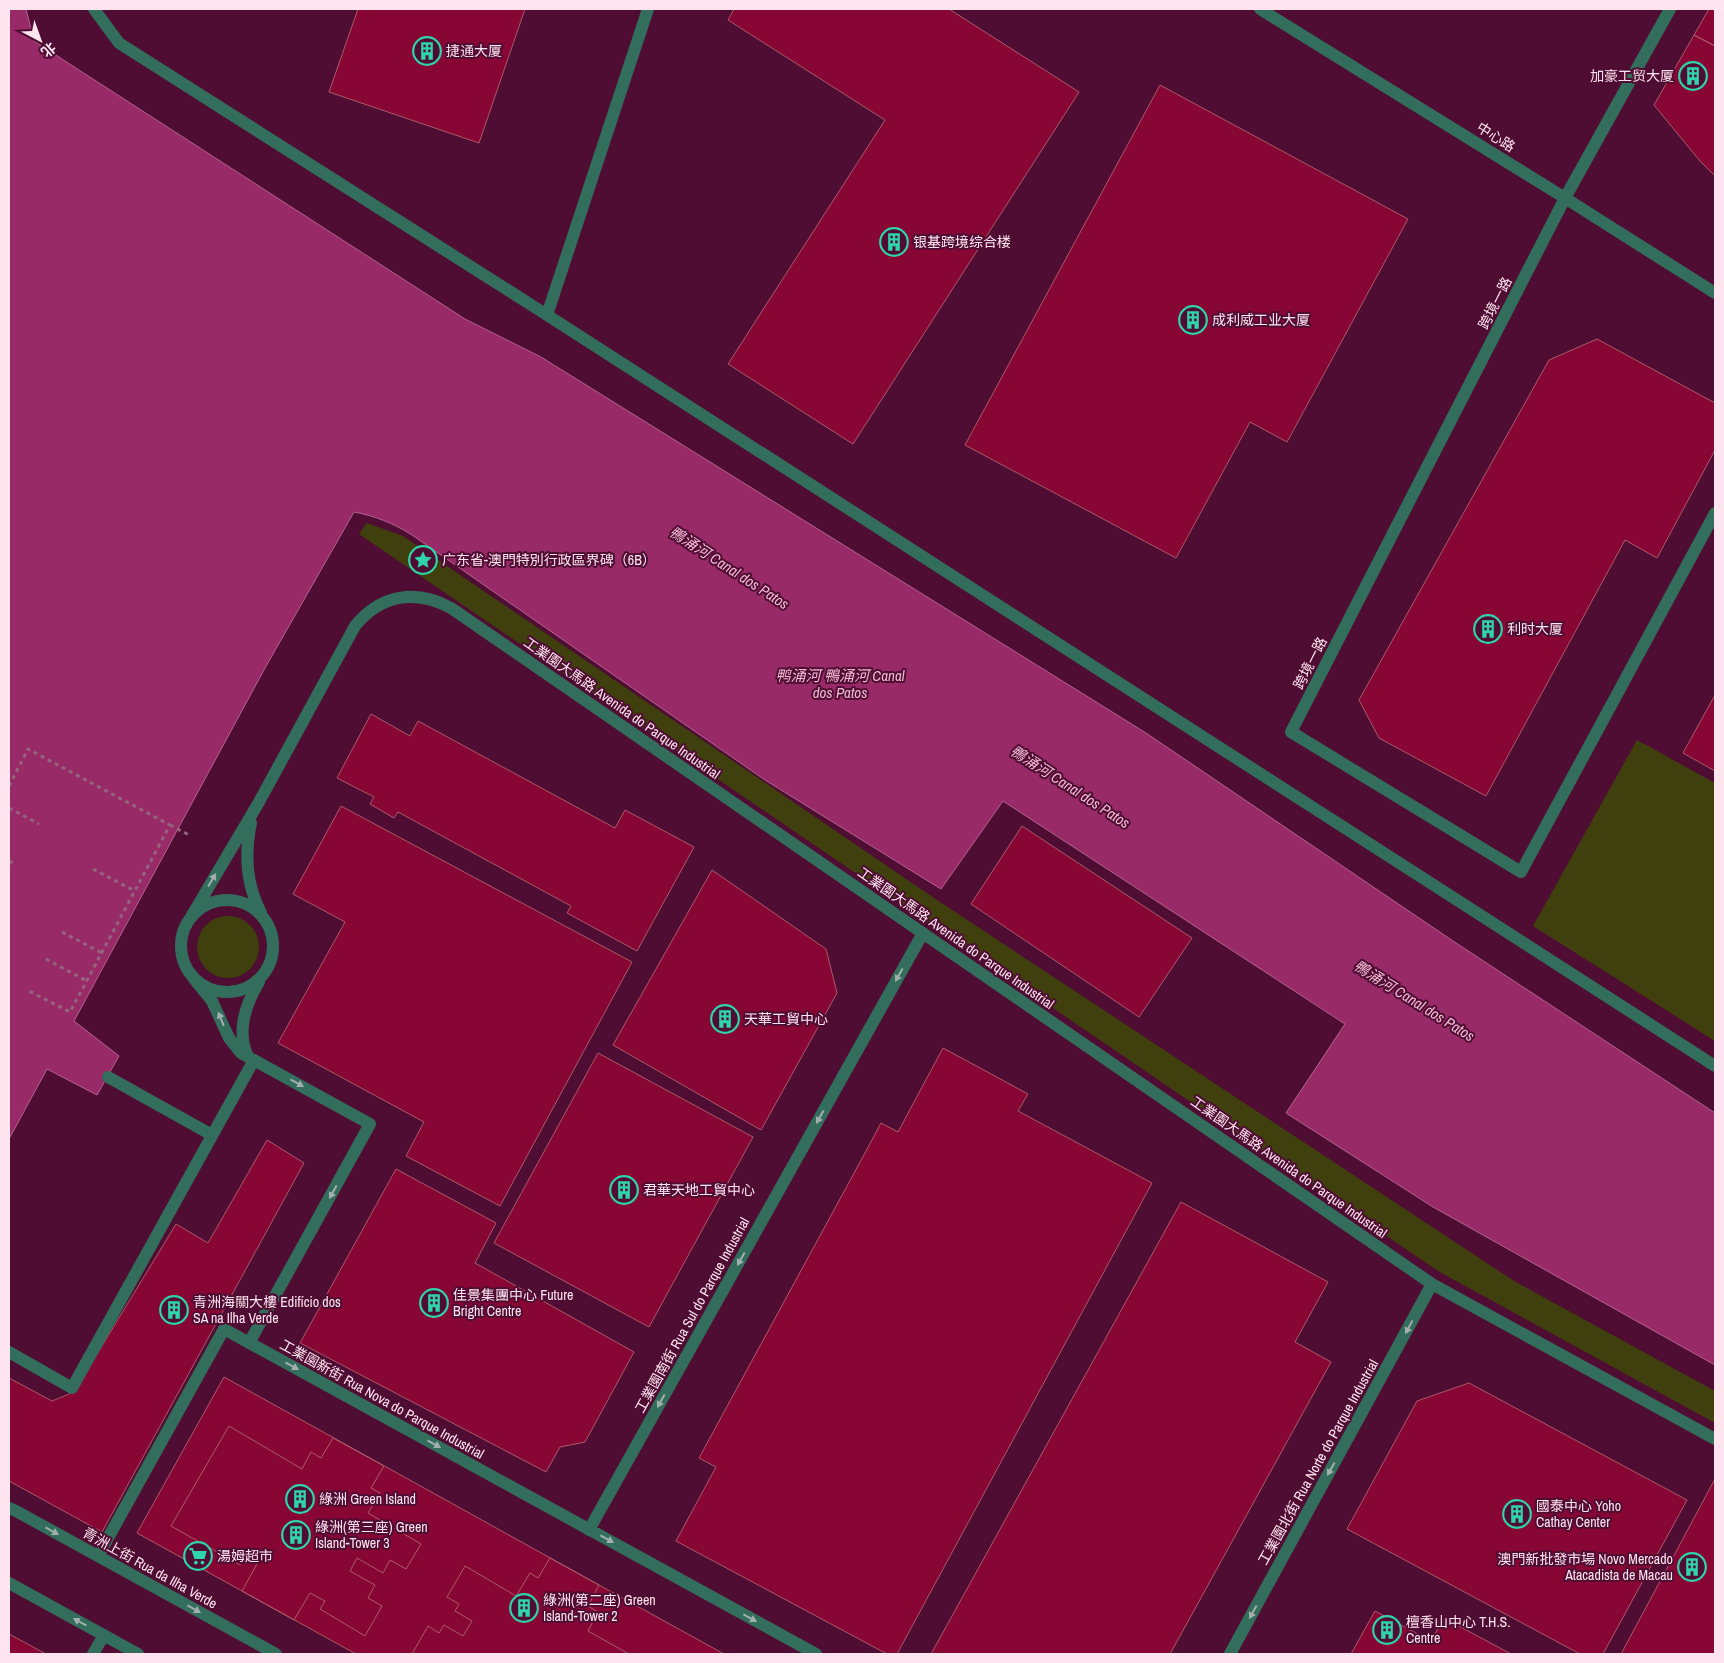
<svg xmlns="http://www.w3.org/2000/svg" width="1724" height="1663" viewBox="0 0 1724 1663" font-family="'Archivo Narrow','Noto Sans SC',sans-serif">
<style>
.green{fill:#3f400d}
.water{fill:#972a67;stroke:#b66290}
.building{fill:#870634;stroke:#ab5b68}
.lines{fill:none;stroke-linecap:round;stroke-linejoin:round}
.path{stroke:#95647f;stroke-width:3;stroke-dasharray:4 4;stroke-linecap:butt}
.minor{stroke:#326e5b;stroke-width:12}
.oneway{fill:#a2afac}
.labels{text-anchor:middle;stroke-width:4;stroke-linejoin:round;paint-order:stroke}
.poi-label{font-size:14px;fill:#fee4ef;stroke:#4f0d33;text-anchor:start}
.street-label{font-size:14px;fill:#fee4ef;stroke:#4f0d33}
.water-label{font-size:15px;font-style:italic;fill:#f4bad4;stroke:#4f0d33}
</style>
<rect width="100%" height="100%" fill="#4f0d33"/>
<path class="green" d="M367,523L403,536L934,898L1514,1281L1715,1391V1423L1438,1271L359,534Z
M1637,740L1715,783V1041L1533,926Z
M197 947a31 31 0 1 1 62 0a31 31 0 1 1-62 0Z"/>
<path class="water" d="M9,9H26L34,41L465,319L541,357L1146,733L1453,941L1715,1113V1365L1433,1207L1286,1113L1345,1024L1003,801L941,889L765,780L412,535C393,523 375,516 354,512L265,668L74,1021L119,1056L97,1095L47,1069L9,1139Z"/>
<path class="building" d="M358,9H525L479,143L329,92Z
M734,9H949L1079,92L853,444L728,364L885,120L728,20Z
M1709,9H1715V46L1694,35Z
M1694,35L1715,46V176L1700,161L1654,105Z
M1160,85L1408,219L1287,442L1250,422L1176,558L965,445Z
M1597,339L1715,403V450L1657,558L1625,540L1486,796L1379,738L1359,700L1549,360Z
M1715,695V771L1683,753Z
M371,714L410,736L418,721L615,828L625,810L694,847L637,951L567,913L571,906L398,812L394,818L370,804L374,797L337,778Z
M341,806L632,962L500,1206L406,1156L424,1122L278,1043L345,922L293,894Z
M1022,826L1192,938L1139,1017L971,904Z
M712,870L826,949L837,993L761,1130L613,1045Z
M943,1048L1028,1094L1018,1111L1152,1183L897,1654H887L676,1541L716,1467L699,1458L865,1153L881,1123L898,1132Z
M598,1053L753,1137L649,1327L494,1243Z
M267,1140L304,1163L102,1532L9,1481V1378L52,1401L74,1392L176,1224L208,1243Z
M396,1169L496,1223L475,1263L634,1352L585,1442L560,1447L546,1472L300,1343Z
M1181,1202L1328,1282L1295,1342L1331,1362L1170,1654H931Z
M224,1377L599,1585L724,1654H356L242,1591L137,1533Z
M1469,1383L1687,1500L1603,1654H1580L1347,1529L1417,1401Z
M229,1426L302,1469L311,1452L321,1458L333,1438L384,1466L371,1488L380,1493L368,1513L421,1544L406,1569L390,1560L383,1573L357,1558L350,1571L375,1585L368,1598L382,1606L365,1636L320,1609L325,1601L310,1593L294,1620L242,1591L257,1564L245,1557L240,1565L171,1526Z
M1715,1479V1654H1621Z
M550,1558L599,1585L588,1606L598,1612L588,1631L629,1654H412L428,1626L439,1633L444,1625L463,1636L472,1621L455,1611L459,1604L447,1597L465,1566L516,1596L530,1573L538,1578Z
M1375,1611L1431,1641L1444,1618L1511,1654H1351Z
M9,1634L46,1654H9Z"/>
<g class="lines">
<path class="path" d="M9,786L28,749L170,825L70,1012L29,991
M9,808L39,824
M170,825L191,836
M9,861L15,864
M93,869L135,891
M62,932L102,953
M46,959L87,981"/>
<path class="minor" d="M94,9L119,43L547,315L1715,1066
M1260,9L1565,198L1715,293
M1670,9L1565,198L1291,732L1521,872L1715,513
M547,315L648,9
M251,823C244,855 246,884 261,913
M181 946a46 46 0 1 1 92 0a46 46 0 1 1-92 0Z
M188,922L259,802L355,626C381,594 416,589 451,608L1432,1284L1715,1439
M194,979L212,1001L229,1038L241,1053L370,1124L249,1343
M248,1057C236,1031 245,1005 259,982
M108,1077L212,1135
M9,1352L72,1388L254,1060
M9,1508L16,1511L276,1654
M589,1530L923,933
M98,1556L224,1329L816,1654
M9,1583L138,1654
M93,1654L104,1635
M1230,1654L1432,1284"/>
</g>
<defs><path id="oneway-solid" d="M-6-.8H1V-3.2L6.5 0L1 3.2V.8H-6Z" transform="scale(1.25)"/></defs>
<g class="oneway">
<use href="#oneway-solid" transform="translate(212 880) rotate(-59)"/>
<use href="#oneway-solid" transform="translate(899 975) rotate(119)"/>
<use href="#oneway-solid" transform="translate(221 1019) rotate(-112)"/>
<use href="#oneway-solid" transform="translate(297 1083) rotate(29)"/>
<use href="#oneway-solid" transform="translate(820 1117) rotate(119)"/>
<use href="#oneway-solid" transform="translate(333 1192) rotate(119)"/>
<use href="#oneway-solid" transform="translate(741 1259) rotate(119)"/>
<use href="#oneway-solid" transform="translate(1409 1327) rotate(118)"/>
<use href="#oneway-solid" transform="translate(292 1366) rotate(29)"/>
<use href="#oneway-solid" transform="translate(661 1401) rotate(119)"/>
<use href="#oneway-solid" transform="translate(434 1444) rotate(29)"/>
<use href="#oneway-solid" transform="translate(1331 1469) rotate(119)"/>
<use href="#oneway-solid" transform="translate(52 1531) rotate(29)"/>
<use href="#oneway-solid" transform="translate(607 1539) rotate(29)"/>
<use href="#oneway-solid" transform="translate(194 1609) rotate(29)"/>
<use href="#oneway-solid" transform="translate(1253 1612) rotate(119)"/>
<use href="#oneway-solid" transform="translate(750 1618) rotate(29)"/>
<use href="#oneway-solid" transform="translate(80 1622) rotate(-151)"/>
</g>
<defs>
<symbol id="building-ring" viewBox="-11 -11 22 22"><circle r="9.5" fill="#4f0d33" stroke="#30d4aa" stroke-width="1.5"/><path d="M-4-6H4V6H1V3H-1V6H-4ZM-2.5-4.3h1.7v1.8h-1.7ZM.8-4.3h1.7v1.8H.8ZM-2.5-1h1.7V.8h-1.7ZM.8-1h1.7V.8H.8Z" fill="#30d4aa"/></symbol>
<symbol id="sight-ring" viewBox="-11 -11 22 22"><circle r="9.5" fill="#4f0d33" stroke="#30d4aa" stroke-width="1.5"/><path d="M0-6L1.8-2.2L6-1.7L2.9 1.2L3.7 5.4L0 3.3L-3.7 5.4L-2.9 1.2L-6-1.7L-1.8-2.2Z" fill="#30d4aa"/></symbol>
<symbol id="supermarket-ring" viewBox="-11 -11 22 22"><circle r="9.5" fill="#4f0d33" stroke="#30d4aa" stroke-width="1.5"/><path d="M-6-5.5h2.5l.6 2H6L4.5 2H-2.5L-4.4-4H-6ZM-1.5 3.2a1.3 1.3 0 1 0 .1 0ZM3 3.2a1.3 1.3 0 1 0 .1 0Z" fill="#30d4aa"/></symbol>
</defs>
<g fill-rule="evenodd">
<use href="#building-ring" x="411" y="35" width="32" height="32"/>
<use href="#building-ring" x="1677" y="60" width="32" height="32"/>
<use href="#building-ring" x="878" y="226" width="32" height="32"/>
<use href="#building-ring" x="1177" y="304" width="32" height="32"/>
<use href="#sight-ring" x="407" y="544" width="32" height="32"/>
<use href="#building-ring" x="1472" y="613" width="32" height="32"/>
<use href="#building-ring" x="709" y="1003" width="32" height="32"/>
<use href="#building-ring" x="608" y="1174" width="32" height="32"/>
<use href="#building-ring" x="418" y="1287" width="32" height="32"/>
<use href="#building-ring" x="158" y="1294" width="32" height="32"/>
<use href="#building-ring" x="284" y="1483" width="32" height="32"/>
<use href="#building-ring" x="1501" y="1498" width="32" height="32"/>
<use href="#building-ring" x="280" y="1519" width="32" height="32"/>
<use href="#supermarket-ring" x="182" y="1540" width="32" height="32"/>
<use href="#building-ring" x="1676" y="1551" width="32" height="32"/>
<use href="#building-ring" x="508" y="1592" width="32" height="32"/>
<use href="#building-ring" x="1371" y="1614" width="32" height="32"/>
</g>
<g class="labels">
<g class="poi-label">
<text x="446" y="56">捷通大厦</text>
<text x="1674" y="81" text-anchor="end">加豪工贸大厦</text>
<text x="913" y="247">银基跨境综合楼</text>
<text x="1212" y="325">成利威工业大厦</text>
<text x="442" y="565">广东省-澳門特別行政區界碑（6B）</text>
<text x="1507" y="634">利时大厦</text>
<text x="744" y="1024">天華工貿中心</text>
<text x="643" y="1195">君華天地工貿中心</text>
<text x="453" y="1300">佳景集團中心 Future<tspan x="453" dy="16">Bright Centre</tspan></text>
<text x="193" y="1307">青洲海關大樓 Edifício dos<tspan x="193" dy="16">SA na Ilha Verde</tspan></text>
<text x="319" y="1504">綠洲 Green Island</text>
<text x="1536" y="1511">國泰中心 Yoho<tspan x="1536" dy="16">Cathay Center</tspan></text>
<text x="315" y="1532">綠洲(第三座) Green<tspan x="315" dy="16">Island-Tower 3</tspan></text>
<text x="217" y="1561">湯姆超市</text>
<text x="1673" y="1564" text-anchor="end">澳門新批發市場 Novo Mercado<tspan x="1673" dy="16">Atacadista de Macau</tspan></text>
<text x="543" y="1605">綠洲(第二座) Green<tspan x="543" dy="16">Island-Tower 2</tspan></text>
<text x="1406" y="1627">檀香山中心 T.H.S.<tspan x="1406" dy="16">Centre</tspan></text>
</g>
<g class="street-label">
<text transform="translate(1496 137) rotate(32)" y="5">中心路</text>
<text transform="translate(1495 303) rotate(-63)" y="5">跨境一路</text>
<text transform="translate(1310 663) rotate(-63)" y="5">跨境一路</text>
<text transform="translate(622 708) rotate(35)" y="5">工業園大馬路 Avenida do Parque Industrial</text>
<text transform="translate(956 938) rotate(35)" y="5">工業園大馬路 Avenida do Parque Industrial</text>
<text transform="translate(1289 1167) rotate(35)" y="5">工業園大馬路 Avenida do Parque Industrial</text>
<text transform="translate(692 1315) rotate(-61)" y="5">工業園南街 Rua Sul do Parque Industrial</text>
<text transform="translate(382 1399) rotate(29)" y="5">工業園新街 Rua Nova do Parque Industrial</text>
<text transform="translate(1318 1462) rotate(-61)" y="5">工業園北街 Rua Norte do Parque Industrial</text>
<text transform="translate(150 1568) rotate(29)" y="5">青洲上街 Rua da Ilha Verde</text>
</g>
<g class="water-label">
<text transform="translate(729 568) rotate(33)" y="5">鴨涌河 Canal dos Patos</text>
<text x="840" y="681">鸭涌河 鴨涌河 Canal<tspan x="840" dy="17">dos Patos</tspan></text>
<text transform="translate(1070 787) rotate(33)" y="5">鴨涌河 Canal dos Patos</text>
<text transform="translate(1414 1001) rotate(32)" y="5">鴨涌河 Canal dos Patos</text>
</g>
</g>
<rect width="1724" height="1663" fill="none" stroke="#fee4ef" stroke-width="20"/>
<g transform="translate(40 40) rotate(139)" stroke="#4f0d33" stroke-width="4" paint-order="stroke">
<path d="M0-4L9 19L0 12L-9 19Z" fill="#fee4ef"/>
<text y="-8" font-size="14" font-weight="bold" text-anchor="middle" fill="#fee4ef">北</text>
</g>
</svg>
